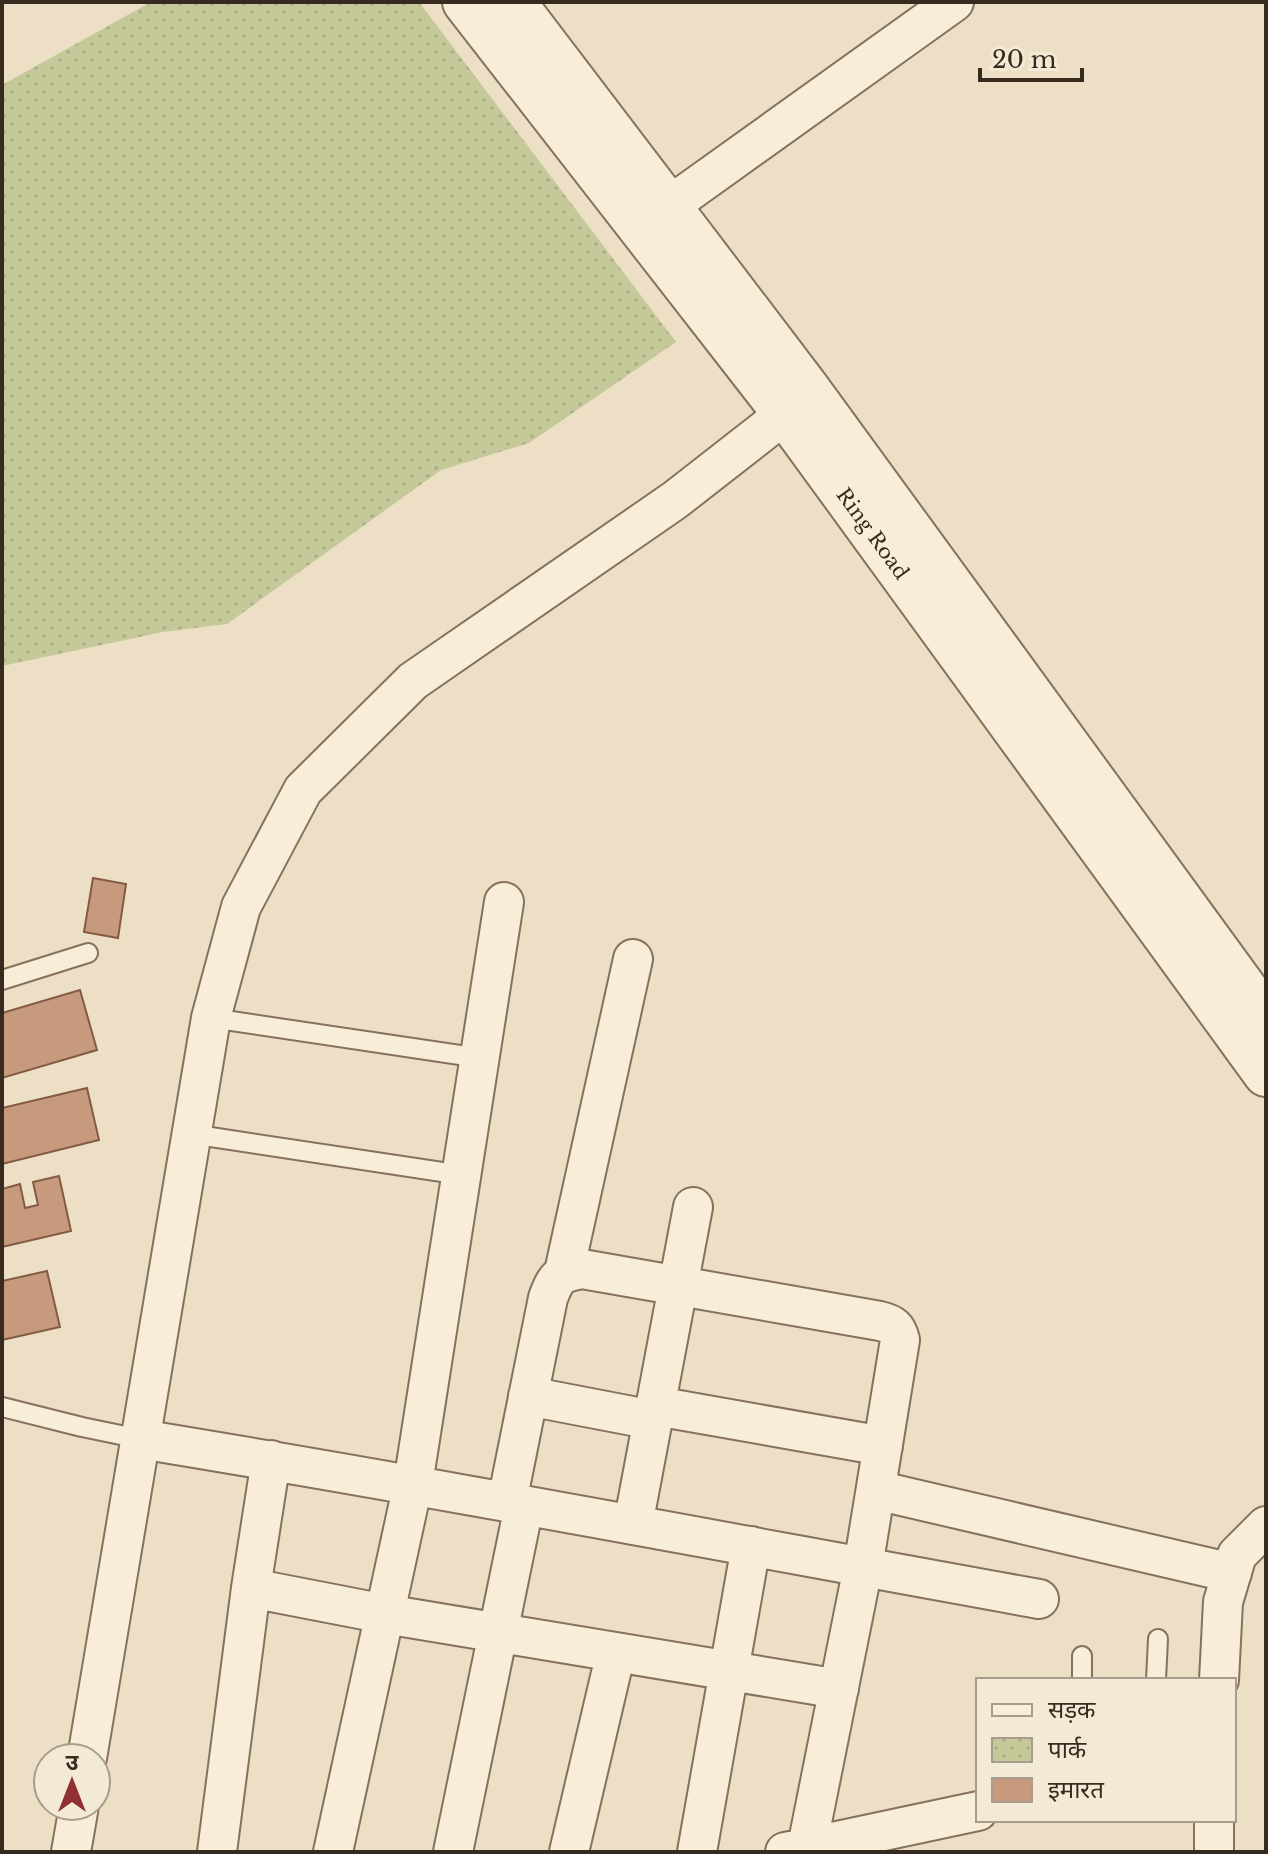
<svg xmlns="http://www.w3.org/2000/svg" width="1268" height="1854" viewBox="0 0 1268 1854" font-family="'Libre Baskerville','Noto Sans Devanagari',serif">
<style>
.park{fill:url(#park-dots)}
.building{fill:#c79a7e;stroke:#835b44;stroke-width:2}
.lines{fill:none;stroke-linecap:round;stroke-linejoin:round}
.service-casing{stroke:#86715c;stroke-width:22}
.minor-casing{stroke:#86715c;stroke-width:42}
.tertiary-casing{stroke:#86715c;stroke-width:48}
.service{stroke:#f7edd8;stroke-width:18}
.minor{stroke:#f7edd8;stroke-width:38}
.tertiary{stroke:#f7edd8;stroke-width:44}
.labels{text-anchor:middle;stroke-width:6;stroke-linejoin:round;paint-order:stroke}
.street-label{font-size:20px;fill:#372a1f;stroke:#f3ead5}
</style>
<defs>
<pattern id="park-dots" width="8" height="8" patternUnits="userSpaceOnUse" patternTransform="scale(2)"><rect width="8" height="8" fill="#c5c99a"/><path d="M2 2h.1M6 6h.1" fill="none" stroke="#aaad84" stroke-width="1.8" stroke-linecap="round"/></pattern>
</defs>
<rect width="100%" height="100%" fill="#ecdfc5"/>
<path class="park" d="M151,2H419L676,342L529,443L441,470L227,624L163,632L2,666V85Z"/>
<path class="building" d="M93,878L126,884L118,938L84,932Z
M80,990L97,1050L2,1078V1013Z
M87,1088L99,1140L2,1164V1108Z
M59,1176L71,1231L2,1247V1189L20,1184L25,1208L38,1205L33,1182Z
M47,1271L60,1327L2,1340V1281Z"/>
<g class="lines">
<defs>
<path id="service" d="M2,980L88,953
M211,1018L480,1058
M191,1134L462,1175
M2,1407L82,1427L140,1439
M1082,1656V1680
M1156,1680L1158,1639"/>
<path id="minor" d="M669,206L954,2
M564,1272L633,959
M528,1396L653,1420
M656,1406L883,1446
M140,1439C440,1488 740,1545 1039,1599
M876,1490L1232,1573
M507,1502L548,1298C556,1277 559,1273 582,1269L880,1321C892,1324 897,1327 900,1340L863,1567L807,1847
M633,1525L693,1207
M251,1588L385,1614L839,1689
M1219,1680L1223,1602L1237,1555L1266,1526
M87,1758L211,1018L241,907L303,790L413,681L675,500L766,429L784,412L804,390
M71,1852L79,1806
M217,1852L251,1588L271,1460
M333,1852L413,1484L504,902
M453,1852L524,1506
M569,1852L616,1652
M697,1852L751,1546
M785,1852L978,1811
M1214,1852V1820"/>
<g id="tertiary">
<path id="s1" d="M465,2L784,412L1266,1074"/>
<path d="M513,2L806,387L1266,1018"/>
</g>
</defs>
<use href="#service" class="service-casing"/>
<use href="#minor" class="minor-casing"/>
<use href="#tertiary" class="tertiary-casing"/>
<use href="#service" class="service"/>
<use href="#minor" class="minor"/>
<use href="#tertiary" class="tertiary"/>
</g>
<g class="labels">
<g class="street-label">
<text dy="7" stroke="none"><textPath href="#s1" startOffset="670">Ring Road</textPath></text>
</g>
</g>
<rect width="1268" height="1854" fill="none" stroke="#372a1f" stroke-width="8"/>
<rect x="976" y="1678" width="260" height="144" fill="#f3ead5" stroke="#a89d8c" stroke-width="2"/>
<rect x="992" y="1704" width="40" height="12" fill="#f7edd8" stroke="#a89d8c" stroke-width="2"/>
<text x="1048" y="1718" font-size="24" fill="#372a1f">सड़क</text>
<rect x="992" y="1738" width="40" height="24" fill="url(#park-dots)" stroke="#a89d8c" stroke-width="2"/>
<text x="1048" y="1758" font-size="24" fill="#372a1f">पार्क</text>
<rect x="992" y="1778" width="40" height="24" fill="#c79a7e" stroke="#a89d8c" stroke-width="2"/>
<text x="1048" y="1798" font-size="24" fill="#372a1f">इमारत</text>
<g transform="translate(72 1782)"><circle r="38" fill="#f3ead5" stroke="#a89d8c" stroke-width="2"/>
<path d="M0-6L14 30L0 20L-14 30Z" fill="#913034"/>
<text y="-12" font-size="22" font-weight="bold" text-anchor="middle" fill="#372a1f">उ</text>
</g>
<path d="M980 68v12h102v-12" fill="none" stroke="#372a1f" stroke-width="4"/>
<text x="992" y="68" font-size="24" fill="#372a1f" stroke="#f3ead5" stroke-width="6" paint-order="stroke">20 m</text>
</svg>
